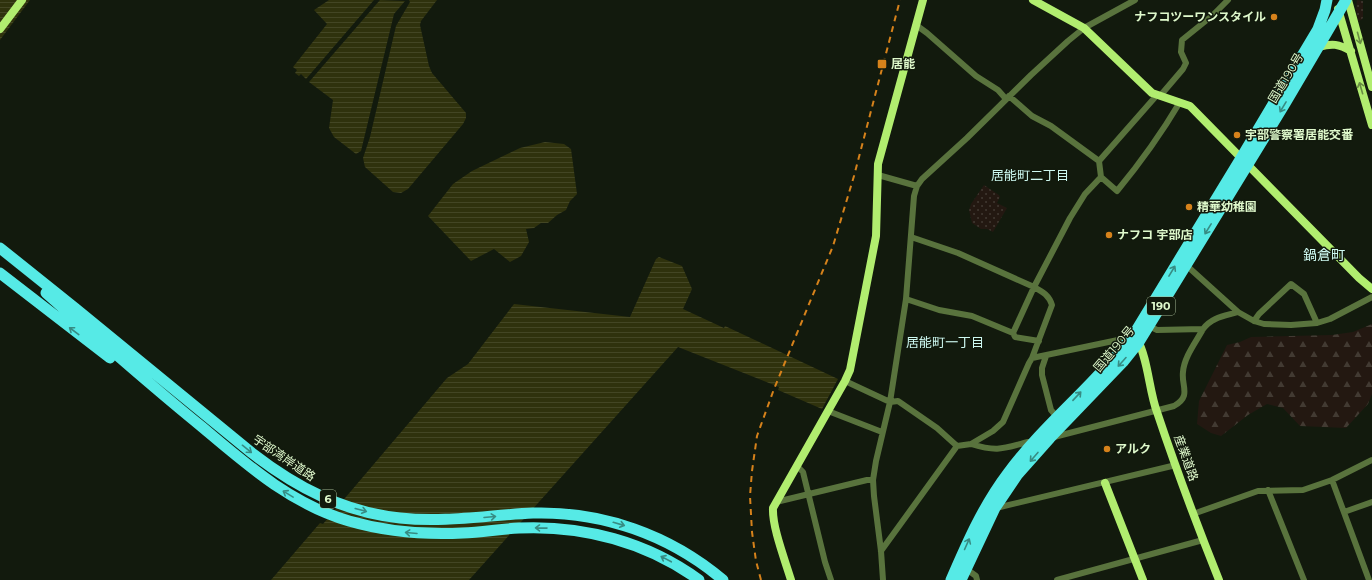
<svg xmlns="http://www.w3.org/2000/svg" width="1372" height="580" viewBox="0 0 1372 580" font-family="Montserrat,'Noto Sans JP',sans-serif">
<style>
.grass{fill:url(#grass-dots)}
.forest{fill:url(#forest-firs)}
.water{fill:url(#water-rules)}
.lines{fill:none;stroke-linecap:round;stroke-linejoin:round}
.street{stroke:#59733d;stroke-width:6}
.secondary{stroke:#b1ed6f;stroke-width:8}
.highway{stroke:#56eae6;stroke-width:11}
.rail{stroke:#d6821b;stroke-width:2;stroke-dasharray:6 5;stroke-linecap:butt}
.oneway{stroke:#698e43}
.oneway2{stroke:#378c84}
.poi-dot{fill:#d6821b;stroke:#121a0d;stroke-width:1.5}
.labels{text-anchor:middle;stroke-width:3;stroke-linejoin:round;paint-order:stroke}
.shield{fill:#121a0d;stroke:#a2b693;stroke-width:1}
.shield-label{font-size:11px;font-weight:bold;fill:#dff9cc}
.poi-label{font-size:12px;font-weight:bold;fill:#dff9cc;stroke:#121a0d;text-anchor:start}
.street-label{font-size:12px;fill:#dff9cc;stroke:#121a0d}
.neighbourhood-label{font-size:13px;fill:#cef9f1;stroke:#121a0d}
.quarter-label{font-size:14px;fill:#cef9f1;stroke:#121a0d}
</style>
<defs>
<pattern id="grass-dots" width="8" height="8" patternUnits="userSpaceOnUse"><rect width="8" height="8" fill="#231811"/><path d="M2 2h.1M6 6h.1" fill="none" stroke="#423a32" stroke-width="1.8" stroke-linecap="round"/></pattern>
<pattern id="forest-firs" width="22" height="20" patternUnits="userSpaceOnUse"><rect width="22" height="20" fill="#231811"/><path d="M5 1l3.5 6h-7zM16 11l3.5 6h-7z" fill="#423a32"/></pattern>
<pattern id="water-rules" width="6" height="5" patternUnits="userSpaceOnUse"><rect width="6" height="5" fill="#2f320d"/><path d="M0 2.5h6" fill="none" stroke="#434624"/></pattern>
</defs>
<rect width="100%" height="100%" fill="#121a0d"/>
<path class="grass" d="M1357,0L1363,1V18L1361,20L1358,21L1356,9Z
M984,185L999,195L1000,197L997,203L1007,208L993,232L987,229H981L972,223L969,210L971,204Z"/>
<path class="forest" d="M1372,324V394L1368,404L1346,428L1300,426L1283,408L1267,404L1248,415L1221,436L1211,433L1197,424L1199,401L1227,345L1240,342L1251,337L1332,335L1353,332Z"/>
<path class="water" d="M0,0H30L0,40Z
M329,0H374L306,79L301,74L299,76L295,73L297,70L293,67L327,24L314,10Z
M380,0L405,1L394,14L361,151L356,154L334,137L329,128L333,100L309,82Z
M409,0H437L421,21L420,25L429,66L432,73L466,113V118L463,124L408,189L401,193L393,192L365,167L363,158L370,137L396,26L410,2Z
M545,142L564,144L571,149L577,194L570,201L566,210L557,215L548,223H541L534,228L526,229L529,242L521,256L510,262L494,249L471,261L428,216L453,184L472,171L520,148Z
M659,257L682,266L692,289L683,309L724,328L725,326L838,379L822,409L778,390L779,387L678,347L469,580H271L320,523L323,524L447,378L468,364L514,304L630,317L656,259Z"/>
<g class="lines">
<path class="street" d="M916,25L927,33L976,76L998,90L1006,99
M1009,96L1032,116L1051,126L1099,161L1101,177L1117,191C1141,162 1161,134 1180,102
M1160,96L1183,69L1186,63L1181,52L1182,40L1213,15L1228,0
M1099,161L1157,95
M878,175L917,186
M1186,265L1238,312L1254,321L1264,324L1291,325L1317,323L1330,319L1372,297
M906,299L939,310L972,316L1013,333L1015,337L1039,341
M1254,321L1259,314L1291,284L1304,294L1317,323
M1149,326L1157,330L1203,329
M1013,333L1034,287L1070,218L1085,194L1101,177
M1046,356L1042,368V375L1051,410L1057,417
M1032,358L1118,340L1129,341
M845,381L890,402L898,401L937,428L957,446
M828,411L882,432
M1054,437L1174,406C1192,396 1181,386 1183,372C1184,357 1196,342 1203,329C1212,317 1225,316 1238,312
M971,444C997,452 1002,449 1028,442L1033,443
M797,466L803,472L825,562L831,580
M1332,480L1369,580
M1268,490L1304,580
M776,502L867,480H873
M996,508L1176,465
M1344,512L1372,502
M1193,514L1258,491L1303,490L1332,480L1372,460
M881,551L957,446L971,444L993,431L1003,422L1029,363L1032,358L1052,305C1049,295 1043,292 1034,287L958,253L911,237
M965,568L976,576L977,580
M883,580L881,551L874,496L873,480L876,461L890,402L906,299L914,196L917,186L922,179L967,138L1031,75L1068,41L1084,28L1135,0
M1057,580L1203,540"/>
<path class="secondary" d="M1033,0L1084,28L1152,93L1190,106L1359,278L1372,289
M1348,0L1372,87
M1338,9L1372,125
M0,29L22,0
M1319,47C1332,43 1339,44 1351,51
M1137,339C1148,358 1149,391 1157,412C1176,469 1197,525 1219,580
M1105,483L1143,580
M791,580C785,560 772,527 773,508L845,381L850,370L876,236L878,164L923,0"/>
<path class="highway" d="M0,248L75,308L252,453C296,487 343,512 400,518C445,523 488,515 533,513C602,511 670,535 723,580
M0,273L110,358
M46,293C98,339 149,384 202,427C247,465 291,504 349,521C387,532 424,535 463,533C482,532 501,529 519,528C583,525 647,542 699,580
M951,580C967,543 983,506 1008,473C1045,423 1096,384 1134,334L1241,158L1318,29L1325,10L1327,0
M961,580L995,508L1018,474L1050,438L1123,362L1139,342L1286,102L1346,0"/>
<path class="rail" d="M761,580L756,561L752,532L750,496L752,471L757,436L774,389L833,246L854,176L900,0"/>
</g>
<defs><path id="oneway-shaft" d="M-6 0H5M1.5-3L5.5 0L1.5 3" fill="none" stroke-width="1.6" stroke-linecap="round" stroke-linejoin="round"/></defs>
<g class="oneway">
<use href="#oneway-shaft" transform="translate(1359 38) rotate(75)"/>
<use href="#oneway-shaft" transform="translate(1361 88) rotate(-106)"/>
</g>
<g class="oneway2">
<use href="#oneway-shaft" transform="translate(1283 107) rotate(121)"/>
<use href="#oneway-shaft" transform="translate(1208 229) rotate(122)"/>
<use href="#oneway-shaft" transform="translate(1172 271) rotate(-59)"/>
<use href="#oneway-shaft" transform="translate(74 331) rotate(-143)"/>
<use href="#oneway-shaft" transform="translate(1122 362) rotate(132)"/>
<use href="#oneway-shaft" transform="translate(1077 396) rotate(-47)"/>
<use href="#oneway-shaft" transform="translate(247 449) rotate(39)"/>
<use href="#oneway-shaft" transform="translate(1034 457) rotate(131)"/>
<use href="#oneway-shaft" transform="translate(288 494) rotate(-149)"/>
<use href="#oneway-shaft" transform="translate(361 510) rotate(15)"/>
<use href="#oneway-shaft" transform="translate(490 517) rotate(-5)"/>
<use href="#oneway-shaft" transform="translate(619 524) rotate(16)"/>
<use href="#oneway-shaft" transform="translate(541 528) rotate(-179)"/>
<use href="#oneway-shaft" transform="translate(411 533) rotate(-175)"/>
<use href="#oneway-shaft" transform="translate(967 544) rotate(-66)"/>
<use href="#oneway-shaft" transform="translate(666 559) rotate(-152)"/>
</g>
<g class="poi-dot">
<circle cx="1274" cy="17" r="4"/>
<rect x="877" y="59" width="10" height="10" rx="2"/>
<circle cx="1237" cy="135" r="4"/>
<circle cx="1189" cy="207" r="4"/>
<circle cx="1109" cy="235" r="4"/>
<circle cx="1107" cy="449" r="4"/>
</g>
<g class="labels">
<g class="shield">
<rect x="1147" y="297" width="28" height="18" rx="3"/>
<rect x="320" y="490" width="16" height="18" rx="3"/>
</g>
<g class="shield-label">
<text x="1161" y="310">190</text>
<text x="328" y="503">6</text>
</g>
<g class="poi-label">
<text x="1266" y="21" text-anchor="end">ナフコツーワンスタイル</text>
<text x="891" y="68">居能</text>
<text x="1245" y="139">宇部警察署居能交番</text>
<text x="1197" y="211">精華幼稚園</text>
<text x="1117" y="239">ナフコ 宇部店</text>
<text x="1115" y="453">アルク</text>
</g>
<g class="street-label">
<text transform="translate(1286 78) rotate(-59)" y="4">国道190号</text>
<text transform="translate(1114 349) rotate(-50)" y="4">国道190号</text>
<text transform="translate(284 458) rotate(34)" y="4">宇部湾岸道路</text>
<text transform="translate(1186 458) rotate(70)" y="4">産業道路</text>
</g>
<g class="neighbourhood-label">
<text x="1030" y="180">居能町二丁目</text>
<text x="945" y="347">居能町一丁目</text>
</g>
<g class="quarter-label">
<text x="1324" y="260">鍋倉町</text>
</g>
</g>
</svg>
